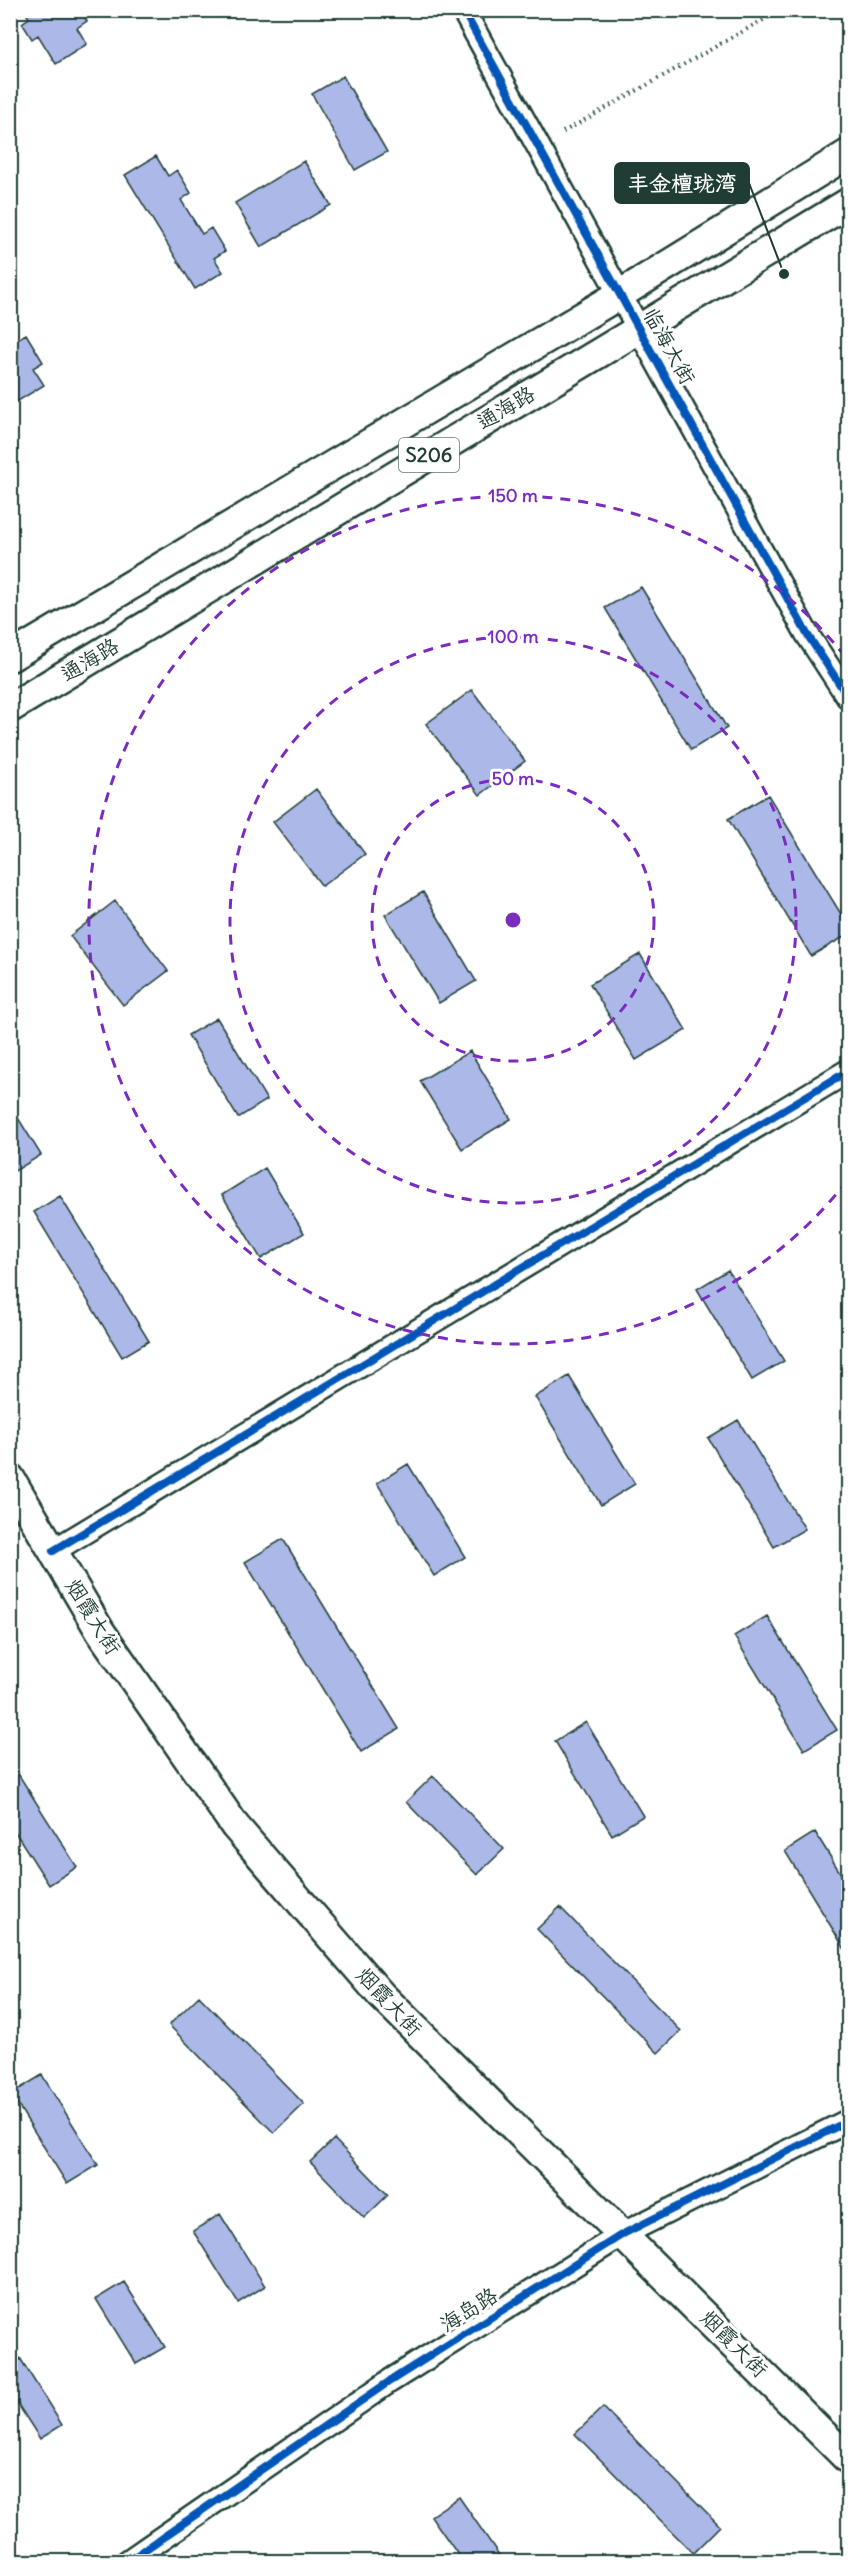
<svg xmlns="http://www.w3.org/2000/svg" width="859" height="2572" viewBox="0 0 859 2572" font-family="Delius,'LXGW WenKai TC',sans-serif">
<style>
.building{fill:#abb8e8;stroke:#1f3d34;stroke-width:1.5}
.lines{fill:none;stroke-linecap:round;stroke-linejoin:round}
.minor-casing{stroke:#1f3d34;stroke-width:27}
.major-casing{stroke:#1f3d34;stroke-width:33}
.path{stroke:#1f3d34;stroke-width:4;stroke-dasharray:1.5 4.5;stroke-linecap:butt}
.minor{stroke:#fff;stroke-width:22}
.major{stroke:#fff;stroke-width:28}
.cycleway-casing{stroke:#fff;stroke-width:11}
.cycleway{stroke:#0057b8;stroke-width:8}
.ring{fill:none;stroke:#7b2cbf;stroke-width:3;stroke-dasharray:10 8}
.labels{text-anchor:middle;stroke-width:6;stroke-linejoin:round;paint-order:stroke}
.shield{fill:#fff;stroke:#627771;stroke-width:1.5}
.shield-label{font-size:20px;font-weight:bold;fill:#1f3d34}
.street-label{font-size:21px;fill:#1f3d34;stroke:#fff}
.centre{fill:#7b2cbf;stroke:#fff;stroke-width:3}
.ring-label{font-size:18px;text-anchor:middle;font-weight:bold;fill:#7b2cbf;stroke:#fff;stroke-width:6;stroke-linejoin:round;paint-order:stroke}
.leader{fill:none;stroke:#1f3d34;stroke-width:2}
.callout-dot{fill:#1f3d34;stroke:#fff;stroke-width:2}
.callout{fill:#1f3d34;stroke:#1f3d34;stroke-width:2}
.callout-label{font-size:22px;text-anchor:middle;font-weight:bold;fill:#fff}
</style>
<rect width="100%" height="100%" fill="#fff"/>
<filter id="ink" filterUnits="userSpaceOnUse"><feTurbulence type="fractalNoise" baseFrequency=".0167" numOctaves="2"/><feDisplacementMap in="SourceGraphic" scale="12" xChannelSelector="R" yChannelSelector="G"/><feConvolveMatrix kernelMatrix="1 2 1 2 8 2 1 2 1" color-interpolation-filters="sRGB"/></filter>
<g filter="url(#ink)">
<path class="building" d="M24,10H80L87,21L77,28L87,44L56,64L38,35L32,39L22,23L29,18Z
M343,76L387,152L355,170L312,94Z
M156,156L168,176L177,170L191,193L181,200L202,234L211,228L225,251L214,258L223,272L195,289L125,175Z
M304,161L331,205L261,247L235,203Z
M26,334L43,362L33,368L44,385L10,406V343Z
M641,587L727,728L691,750L605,608Z
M472,690L525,761L480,795L426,724Z
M316,789L365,854L322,886L273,822Z
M768,795L849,927V934L811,956L728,819Z
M423,892L476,981L439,1003L385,915Z
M115,901L168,971L123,1005L70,936Z
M640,954L686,1030L636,1060L590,984Z
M217,1018L267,1100L238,1118L188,1035Z
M470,1051L511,1119L462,1149L420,1081Z
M10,1105L41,1155L10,1174Z
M265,1168L304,1233L261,1259L222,1195Z
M60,1196L149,1341L122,1357L34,1212Z
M728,1270L784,1361L752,1380L697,1289Z
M569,1376L635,1484L601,1505L535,1397Z
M738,1420L805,1529L774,1547L708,1438Z
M408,1464L465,1557L434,1576L377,1483Z
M283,1539L399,1729L361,1752L245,1562Z
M767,1616L837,1730L804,1750L734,1636Z
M586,1722L643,1816L612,1835L555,1741Z
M10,1761L77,1867L49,1885L10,1824Z
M433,1776L504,1849L477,1875L406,1802Z
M815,1832L849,1887V1956L785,1851Z
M560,1907L681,2031L658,2053L537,1929Z
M199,1996L304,2104L274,2133L169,2025Z
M42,2075L98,2165L67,2184L11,2094Z
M334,2139L388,2195L364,2218L310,2162Z
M220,2214L265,2286L238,2303L193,2231Z
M124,2282L165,2347L136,2364L96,2299Z
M20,2358L62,2425L40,2439L10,2392V2364Z
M603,2407L720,2526L693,2553L575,2434Z
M459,2497L504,2562H463L431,2516Z"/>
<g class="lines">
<defs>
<path id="minor" d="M463,10L807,634L848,697
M53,1551L848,1071
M127,2562L390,2381L623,2234L848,2121"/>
<path id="major" d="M10,657L619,295L848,154
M10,708L848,203
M10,1478L100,1631L235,1826L381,1995L848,2459"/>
</defs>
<use href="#minor" class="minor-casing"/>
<use href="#major" class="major-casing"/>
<path class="path" d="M563,132L781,10"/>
<use href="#minor" class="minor"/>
<use href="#major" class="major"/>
<defs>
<path id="cycleway" d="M463,10L807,634L848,697
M53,1551L848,1071
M127,2562L390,2381L623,2234L848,2121"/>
</defs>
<use href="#cycleway" class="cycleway-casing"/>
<use href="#cycleway" class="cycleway"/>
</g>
</g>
<g class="ring">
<circle cx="513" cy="920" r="141"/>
<circle cx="513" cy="920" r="283"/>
<path d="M847 1181A424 424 0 1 1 847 659"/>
</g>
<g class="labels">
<rect class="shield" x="399" y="438" width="60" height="34" rx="4.5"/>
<g class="shield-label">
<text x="429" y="462">S206</text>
</g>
<g class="street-label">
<text transform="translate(669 346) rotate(61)" y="7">临海大街</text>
<text transform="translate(506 408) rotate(-31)" y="7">通海路</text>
<text transform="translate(90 660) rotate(-31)" y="7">通海路</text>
<text transform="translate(93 1617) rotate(58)" y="7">烟霞大街</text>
<text transform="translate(389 2002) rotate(47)" y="7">烟霞大街</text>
<text transform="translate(469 2310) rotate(-32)" y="7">海岛路</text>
<text transform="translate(734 2344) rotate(45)" y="7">烟霞大街</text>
</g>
</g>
<circle cx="513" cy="920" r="9" class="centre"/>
<g class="ring-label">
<text x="513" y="502">150 m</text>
<text x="513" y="643">100 m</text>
<text x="513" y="785">50 m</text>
</g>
<path class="leader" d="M784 274L749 183"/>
<circle class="callout-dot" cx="784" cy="274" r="6"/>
<rect class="callout" x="615" y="163" width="134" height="40" rx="6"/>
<g class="callout-label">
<text x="682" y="191">丰金檀珑湾</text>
</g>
<rect width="859" height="2572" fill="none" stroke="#fff" stroke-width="36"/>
<rect x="18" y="18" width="823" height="2536" fill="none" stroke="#1f3d34" stroke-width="2" filter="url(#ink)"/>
</svg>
